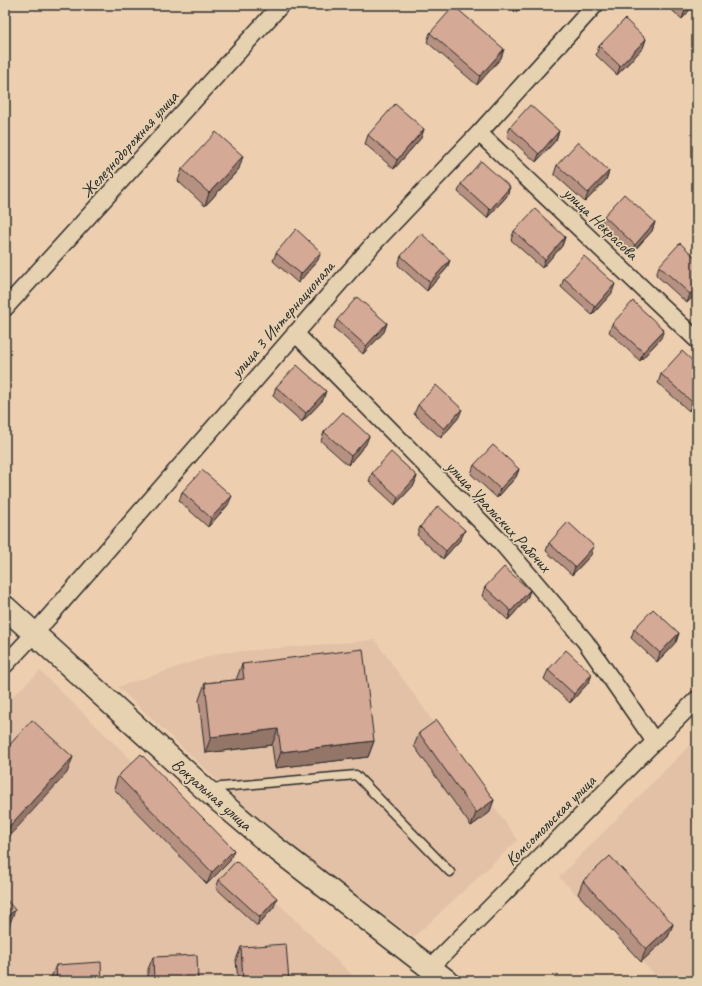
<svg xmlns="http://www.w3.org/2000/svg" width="702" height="986" viewBox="0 0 702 986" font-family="Caveat,sans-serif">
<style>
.built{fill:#e2c1a6}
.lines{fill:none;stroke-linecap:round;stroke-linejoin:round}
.lane-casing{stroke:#2b2b2b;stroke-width:11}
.street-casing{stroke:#2b2b2b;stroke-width:19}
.secondary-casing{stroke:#2b2b2b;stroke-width:25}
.lane{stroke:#e6d2b0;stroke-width:8}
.street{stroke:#e6d2b0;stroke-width:16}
.secondary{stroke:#e6d2b0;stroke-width:22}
.wall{fill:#b69181;stroke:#2b2b2b}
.shaded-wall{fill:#947669;stroke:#2b2b2b}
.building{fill:#d4a996;stroke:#2b2b2b}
.labels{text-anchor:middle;stroke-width:3.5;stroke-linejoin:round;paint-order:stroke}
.street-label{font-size:17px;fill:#2b2b2b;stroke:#e6d2b0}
</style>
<rect width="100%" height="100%" fill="#edcfb0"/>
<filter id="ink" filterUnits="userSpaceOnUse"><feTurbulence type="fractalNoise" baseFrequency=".025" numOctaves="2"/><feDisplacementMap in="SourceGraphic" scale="8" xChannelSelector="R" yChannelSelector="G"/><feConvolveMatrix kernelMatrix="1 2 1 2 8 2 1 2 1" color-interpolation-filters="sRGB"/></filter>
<g filter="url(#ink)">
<path class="built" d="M375,640L518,840L414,937L283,842L118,687L219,653Z
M40,671L358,981H5V703Z
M697,738V981H661L559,877Z"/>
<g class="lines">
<defs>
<path id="lane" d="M210,788L356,775L450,872"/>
<path id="street" d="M479,133L697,340
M5,308L281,5
M295,333L500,541L585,641L655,742
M5,665L34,634L376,241L479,133L595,5
M430,968L697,699"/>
<path id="secondary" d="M5,607L205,789L270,844L447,981"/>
</defs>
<use href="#lane" class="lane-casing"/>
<use href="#street" class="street-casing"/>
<use href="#secondary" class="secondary-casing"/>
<use href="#lane" class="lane"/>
<use href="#street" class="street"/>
<use href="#secondary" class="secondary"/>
</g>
<path class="wall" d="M508,5H524L516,13Z
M666,5H694L682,19Z
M430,33L504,49L501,58L477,85L427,42Z
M646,39L643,48L617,75L596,55L599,46Z
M510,127L559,131L556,140L536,162L507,136Z
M424,129L421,138L394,169L365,144L368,135Z
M557,165L609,171L606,180L585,202L554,174Z
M182,169H239L205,206L178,181Z
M461,184L507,196L487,218L458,192Z
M604,216L655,222L652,231L632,253L601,225Z
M514,231L565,237L562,246L542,268L511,240Z
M276,253L318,260L298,283L273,261Z
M401,256L450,260L447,268L427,291L398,265Z
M697,259V292L687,303L656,275L659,266Z
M564,278L612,293L592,315L561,287Z
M337,320L387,323L384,332L363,354L334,328Z
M612,324L661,338L640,361L609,332Z
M661,374L697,402L689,411L658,383Z
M276,387L323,400L302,422L273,396Z
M418,405L459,417L441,438L414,414Z
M324,432L366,444L348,465L321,441Z
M474,465L519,469L516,477L497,498L471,474Z
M372,473L417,476L414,485L395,505L369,481Z
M182,492L228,505L208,527L179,501Z
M420,527L465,530L461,539L443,559L417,535Z
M549,543L591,555L572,575L546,551Z
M485,587L530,590L527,599L508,620L482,596Z
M634,629L679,633L676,642L657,662L631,638Z
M242,664L374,741L368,757L275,768L272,745L205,753L199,700L205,683L236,680Z
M548,670L592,674L589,682L570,703L544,679Z
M419,733L494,800L489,813L471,826L414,746Z
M118,776L229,862L207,884L114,789Z
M219,880L274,907L257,926L216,888Z
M583,881L673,924L668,937L641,962L578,894Z
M241,947L289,981H238L236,960Z
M153,957L198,981H148V969Z
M56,965L102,981H52L51,978Z"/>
<path class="shaded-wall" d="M519,5H524L516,13Z
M690,5H694L682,19L685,10Z
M646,39L643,48L617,75L620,66Z
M504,49L501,58L477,85L480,76Z
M424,129L421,138L394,169L397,160Z
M559,131L556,140L536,162L539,154Z
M243,156L239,169L205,206L209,193Z
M609,171L606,180L585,202L588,193Z
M510,187L507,196L487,218L490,210Z
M655,222L652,231L632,253L635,245Z
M565,237L562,246L542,268L545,260Z
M321,252L318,260L298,283L301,274Z
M450,260L447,268L427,291L430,282Z
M615,284L612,293L592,315L595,307Z
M697,287V292L687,303L690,294Z
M387,323L384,332L363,354L366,346Z
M664,330L661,338L640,361L643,352Z
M326,391L323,400L302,422L306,413Z
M697,397V402L689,411L692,402Z
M462,409L459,417L441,438L444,429Z
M369,436L366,444L348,465L351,456Z
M519,469L516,477L497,498L500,489Z
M417,476L414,485L395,505L398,497Z
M232,496L228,505L208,527L211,518Z
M465,530L461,539L443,559L446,551Z
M594,546L591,555L572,575L575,567Z
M530,590L527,599L508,620L511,611Z
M679,633L676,642L657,662L660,653Z
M592,674L589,682L570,703L574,694Z
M278,729L272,745L205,753L211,737Z
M374,741L368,757L275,768L281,752Z
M73,757L67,773L5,841V831Z
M494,800L489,813L471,826L476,813Z
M234,850L229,862L207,884L212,872Z
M277,898L274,907L257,926L260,917Z
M15,910L9,926L5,929V918Z
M673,924L668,937L641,962L646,949Z"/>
<path class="building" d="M679,5H690L685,10Z
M454,6L504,49L480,76L430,33Z
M625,19L646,39L620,66L599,46Z
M395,104L424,129L397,160L368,135Z
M530,105L559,131L539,154L510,127Z
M216,132L243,156L209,193L182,169Z
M578,142L609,171L588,193L557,165Z
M481,161L510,187L490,210L461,184Z
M624,194L655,222L635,245L604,216Z
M535,209L565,237L545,260L514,231Z
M296,229L321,252L301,274L276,253Z
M421,233L450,260L430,282L401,256Z
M680,243L697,259V287L690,294L659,266Z
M584,256L615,284L595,307L564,278Z
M357,297L387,323L366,346L337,320Z
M633,301L664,330L643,352L612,324Z
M682,351L697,365V397L692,402L661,374Z
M297,365L326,391L306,413L276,387Z
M436,385L462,409L444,429L418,405Z
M343,412L369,436L351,456L324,432Z
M493,445L519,469L500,489L474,465Z
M391,452L417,476L398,497L372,473Z
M202,470L232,496L211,518L182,492Z
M438,506L465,530L446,551L420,527Z
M568,522L594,546L575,567L549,543Z
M504,567L530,590L511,611L485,587Z
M653,609L679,633L660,653L634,629Z
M363,649L374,741L281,752L278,729L211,737L205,683L244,679L242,664Z
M566,650L592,674L574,694L548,670Z
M32,720L73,757L5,831V750Z
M437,720L494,800L476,813L419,733Z
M141,754L234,850L212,872L118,776Z
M610,856L673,924L646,949L583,881Z
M236,861L277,898L260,917L219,880Z
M5,898L15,910L5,918Z
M286,944L289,981H243L241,947Z
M197,955L198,981H154L153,957Z
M101,962L102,981H57L56,965Z"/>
</g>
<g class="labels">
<g class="street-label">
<text transform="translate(129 144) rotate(-48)" y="6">Железнодорожная улица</text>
<text transform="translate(601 223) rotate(44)" y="6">улица Некрасова</text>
<text transform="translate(282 319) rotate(-49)" y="6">улица 3 Интернационала</text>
<text transform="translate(499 516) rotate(47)" y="6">улица Уральских Рабочих</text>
<text transform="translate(212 794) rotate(41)" y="6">Вокзальная улица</text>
<text transform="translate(550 820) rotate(-45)" y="6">Комсомольская улица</text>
</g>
</g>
<rect width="702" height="986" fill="none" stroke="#e6d2b0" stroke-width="20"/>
<rect x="10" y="10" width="682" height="966" fill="none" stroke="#2b2b2b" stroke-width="1.5" filter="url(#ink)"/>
</svg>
